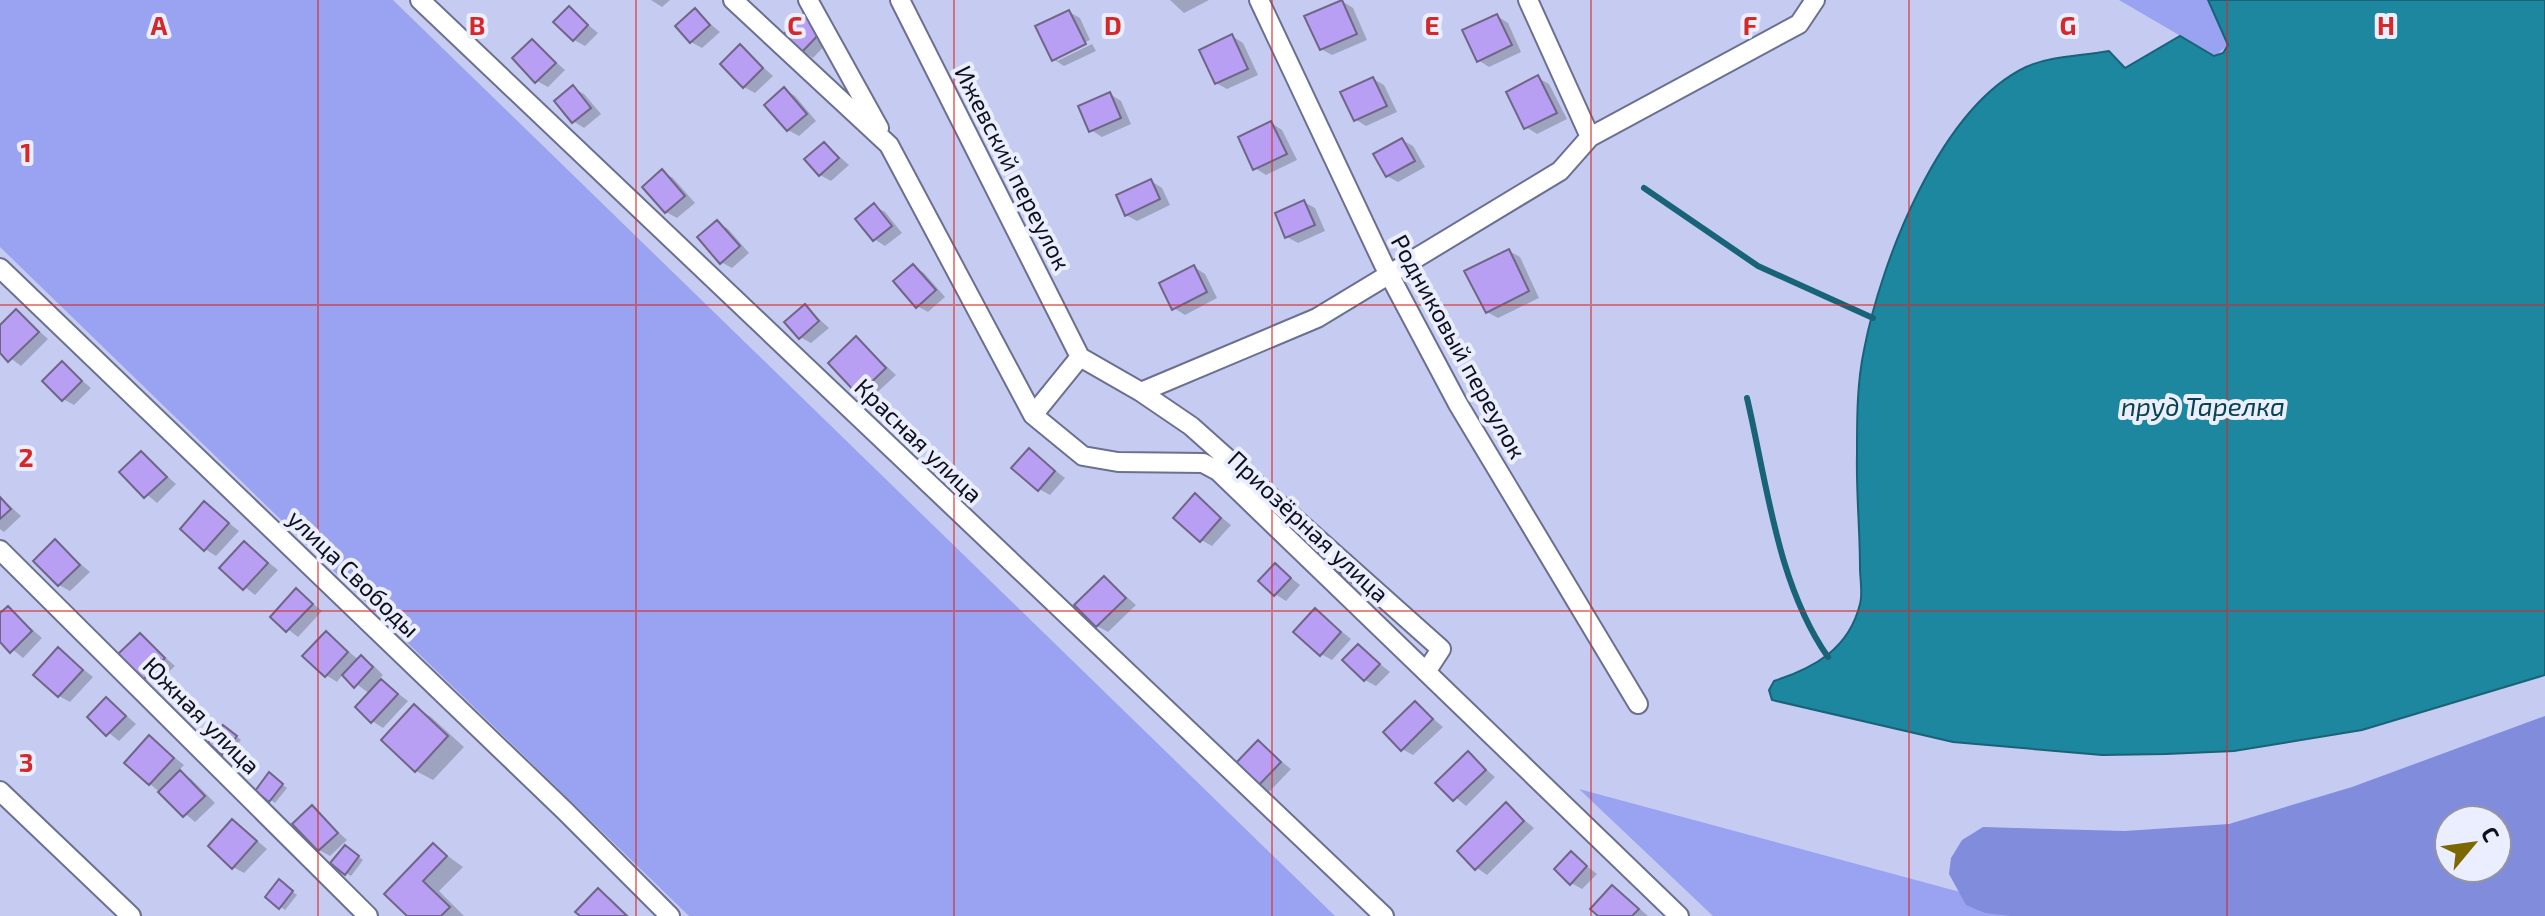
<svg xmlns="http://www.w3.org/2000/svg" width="2545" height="916" viewBox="0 0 2545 916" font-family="'Exo 2',sans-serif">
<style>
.green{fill:#99a3f1}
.forest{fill:#828cdd;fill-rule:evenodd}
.water{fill:#1c879f;stroke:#186378;stroke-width:2}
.shadow{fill:#0003}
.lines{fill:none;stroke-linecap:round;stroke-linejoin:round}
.stream{stroke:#186378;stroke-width:6}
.building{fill:#b89ff3;stroke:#6f6687;stroke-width:2}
.street-casing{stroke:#6b7091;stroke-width:22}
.street{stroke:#fff;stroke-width:18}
.grid{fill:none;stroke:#d62828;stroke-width:2;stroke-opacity:0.55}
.labels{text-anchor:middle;stroke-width:8;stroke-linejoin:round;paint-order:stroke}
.street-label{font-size:24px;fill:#0f101d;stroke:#ebeefe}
.water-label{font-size:26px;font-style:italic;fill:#074351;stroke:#ebeefe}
.grid-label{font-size:26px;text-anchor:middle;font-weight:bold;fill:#d62828;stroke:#ebeefe;stroke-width:8;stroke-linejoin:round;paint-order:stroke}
</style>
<rect width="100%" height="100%" fill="#c6ccf1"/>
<path class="green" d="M0,0H393L1335,916H689L0,247Z
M2119,0H2208L2228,45L2215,56Z
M1579,789L2049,916H1713Z"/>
<path class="forest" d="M2545,716V916H2011L1985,913L1966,905L1949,874L1951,858L1962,840L1983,827L2125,831L2229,824L2352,787ZM2449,820H2497V868H2449Z"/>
<path class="water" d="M2208,0H2545V675L2362,730L2234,751L2166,754L2102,755L1953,742L1772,700L1769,690L1774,681C1814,668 1849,649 1860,604C1863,593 1860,579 1860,568C1860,529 1856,491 1857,453C1857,418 1857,383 1864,350C1881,261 1940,108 2026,67C2049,56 2083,56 2109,51L2125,68L2180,36L2214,56L2223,53L2228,45Z"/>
<path class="shadow" d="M651,0H670L662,7Z
M1170,0H1209L1184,13Z
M1342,1L1353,8L1367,40L1332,55L1321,49Z
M569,9L598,33L585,46L574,40Z
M695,11L720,32L702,48L691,42Z
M1069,12L1080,18L1090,40L1057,56V61L1092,44L1096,51L1064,66L1053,59Z
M804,15L832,38L813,58L802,51Z
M1497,16L1508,23L1521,52L1489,67L1478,60Z
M1232,36L1243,43L1258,75L1227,89L1216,83Z
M532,41L565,70L548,87L537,81Z
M740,47L773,76L755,93L744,87Z
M1538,78L1549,84L1567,119L1537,134L1526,127Z
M1373,79L1384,85L1397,112L1366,126L1355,119Z
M573,88L584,94L601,114L584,128L573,121Z
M784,90L795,96L816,121L799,136L788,130Z
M1110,94L1121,101L1131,124L1102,137L1091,130Z
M1271,123L1282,130L1297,160L1266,175L1255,168Z
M1402,140L1413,146L1425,167L1398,182L1387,176Z
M825,144L849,165L831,181L820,175Z
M662,172L673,178L695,203L677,218L666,212Z
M1151,181L1162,188L1170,205L1137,221L1126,215Z
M1304,202L1315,208L1325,231L1298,243L1287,237Z
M874,206L885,212L902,233L885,246L874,239Z
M717,222L728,229L749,253L732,268L721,262Z
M1509,251L1520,257L1539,298L1498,318L1487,312Z
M913,266L924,273L945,297L928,312L917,306Z
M1194,267L1205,274L1217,298L1185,315L1174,308Z
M805,306L829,328L811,343L800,337Z
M17,311L48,339L21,366L0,350V328Z
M856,338L896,375L870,399L859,393Z
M62,364L91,388L74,405L63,399Z
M1029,450L1065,478L1050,495L1039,489Z
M142,454L176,484L157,503L122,473Z
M1195,496L1231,525L1212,546L1201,540Z
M0,497L21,516L4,532L0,529Z
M205,504L239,531L216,556L205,549Z
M55,542L90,572L70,591L59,585Z
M244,543L278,570L255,595L221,568Z
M1275,565L1300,585L1286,601L1275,594Z
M1105,578L1136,605L1108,632L1097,626Z
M297,591L322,611L298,637L272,617Z
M8,608L42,638L23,658L0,639V616Z
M1315,610L1351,639L1332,660L1321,654Z
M326,633L359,660L372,664L383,675L379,679L408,701L383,728L372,721L370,694L343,674L337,682L326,675Z
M140,635L175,666L155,685L144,678Z
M1358,646L1390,672L1376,686L1365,680Z
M59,650L93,677L70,702L59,696Z
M107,699L136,724L119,741L89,717Z
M1415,703L1443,727L1413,755L1402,749Z
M415,707L431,717L464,747L433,780L416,771Z
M228,730L241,740L228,756L224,753Z
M150,738L184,765L178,771L191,779L215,803L195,822L150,784Z
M1258,743L1291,769L1268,793L1257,786Z
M1468,754L1495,777L1466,806L1438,783Z
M274,778L287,788L275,803L257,790Z
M1506,805L1534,828L1487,875L1477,868Z
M312,808L347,840L330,856L319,850Z
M233,821L267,849L244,873L233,867Z
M434,846L463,867L439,891L464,916H410Z
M350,850L363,860L351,876L346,873Z
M1571,854L1597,874L1582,889L1571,883Z
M284,885L297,895L285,910L267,897Z
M1612,887L1623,894L1648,916H1601Z
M598,891L609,897L629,916H583Z"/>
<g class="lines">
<path class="stream" d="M1644,188L1758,266L1873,318
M1747,398C1767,483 1777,584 1828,657"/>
</g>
<path class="building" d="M1342,0L1357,34L1320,50L1304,16Z
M569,6L588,25L573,41L553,22Z
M695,8L710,25L690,43L675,26Z
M1069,10L1086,44L1052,61L1035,26Z
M804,13L823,30L801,53L783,35Z
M1497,14L1512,45L1477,62L1462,30Z
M1232,34L1248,69L1215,84L1199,50Z
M532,39L556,63L535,83L512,58Z
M740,44L763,68L743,88L720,64Z
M1538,75L1557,113L1524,129L1506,92Z
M1373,77L1387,106L1354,121L1340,92Z
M573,85L591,108L572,123L554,101Z
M784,87L807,114L787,131L764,105Z
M1110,92L1121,118L1089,132L1078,106Z
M1271,121L1287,154L1253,170L1238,137Z
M1402,138L1415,161L1386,177L1373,154Z
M824,142L839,158L819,176L804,159Z
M662,169L685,196L665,213L642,187Z
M1151,179L1160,199L1125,216L1116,195Z
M1304,200L1315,225L1285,238L1275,213Z
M874,203L892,226L873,241L855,219Z
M717,220L740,246L720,264L697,237Z
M1509,249L1529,291L1486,313L1464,271Z
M913,264L936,290L916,308L893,281Z
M1194,265L1207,292L1172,310L1159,283Z
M805,304L819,321L799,339L784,322Z
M16,309L39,332L8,362L0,353V325Z
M856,336L886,368L858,395L828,363Z
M62,361L82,381L62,401L42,381Z
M1029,448L1055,471L1038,491L1011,468Z
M141,451L167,477L144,498L119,472Z
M1195,493L1221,518L1200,542L1173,518Z
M0,497L11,509L0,519Z
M204,501L229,523L204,551L180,529Z
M55,539L80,565L58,586L33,561Z
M244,541L268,563L243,590L219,568Z
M1275,563L1291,578L1274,596L1258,581Z
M1104,576L1126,598L1096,627L1074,605Z
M296,588L313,604L286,632L270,617Z
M8,606L32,631L10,653L0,642V613Z
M1315,608L1341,632L1320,656L1293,632Z
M326,631L348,652L325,677L302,656Z
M140,633L165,658L143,680L118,654Z
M1358,644L1380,664L1364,681L1342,660Z
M58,647L83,670L58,697L33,675Z
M361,655L373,667L354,688L342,675Z
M381,679L398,694L371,723L355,707Z
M106,697L126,716L106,736L87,717Z
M1415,701L1433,719L1401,751L1383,732Z
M414,704L448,736L415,772L381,740Z
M223,725L237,736L222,755L208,743Z
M149,735L174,758L149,785L124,763Z
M1258,740L1281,762L1256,788L1233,766Z
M1468,751L1486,770L1453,801L1435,783Z
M180,770L205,796L183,817L158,792Z
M269,772L283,784L269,802L255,791Z
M1506,802L1524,821L1475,870L1457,851Z
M312,805L338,833L318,851L292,824Z
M232,819L257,841L232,869L208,846Z
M433,843L447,856L423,881L450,907L441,916H407L384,894Z
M345,845L359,856L345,875L330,863Z
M1571,851L1587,866L1570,885L1554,869Z
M279,879L293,891L279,909L265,897Z
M1612,885L1639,909L1632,916H1598L1590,909Z
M598,888L627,916H580L575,912Z"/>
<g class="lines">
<defs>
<path id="street" d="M420,0L1384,916
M733,0L889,145L1033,415L1083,456L1118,462L1203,463L1218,471L1679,916
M808,0L879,128
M900,0L1080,357
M1259,0L1383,263L1458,404L1638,704
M1528,0L1590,137
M0,268L565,811L670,916
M1080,357L1141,392L1317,318L1560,171L1590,137L1799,24L1815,0
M1141,392L1191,426L1441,649L1426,672
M1033,415L1080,357
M0,550L368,916
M0,791L131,916"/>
</defs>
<use href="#street" class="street-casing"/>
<use href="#street" class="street"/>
</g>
<path class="grid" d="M318,0V916M636,0V916M954,0V916M1272,0V916M1591,0V916M1909,0V916M2227,0V916M0,305H2545M0,611H2545"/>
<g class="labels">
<g class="street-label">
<text transform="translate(1012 168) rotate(63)" y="8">Ижевский переулок</text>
<text transform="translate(1458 347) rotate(61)" y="8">Родниковый переулок</text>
<text transform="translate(918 441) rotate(44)" y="8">Красная улица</text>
<text transform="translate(1308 527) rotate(43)" y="8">Приозёрная улица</text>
<text transform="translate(353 574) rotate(44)" y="8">улица Свободы</text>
<text transform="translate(201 716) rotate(45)" y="8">Южная улица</text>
</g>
<g class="water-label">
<text x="2203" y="416">пруд Тарелка</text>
</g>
</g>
<g class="grid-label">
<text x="159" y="35">A</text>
<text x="477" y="35">B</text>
<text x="795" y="35">C</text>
<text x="1113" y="35">D</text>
<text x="1432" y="35">E</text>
<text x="1750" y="35">F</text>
<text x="2068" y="35">G</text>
<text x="2386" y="35">H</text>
<text x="26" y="162">1</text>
<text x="26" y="467">2</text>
<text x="26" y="772">3</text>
</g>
<g transform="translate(2473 844) rotate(61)"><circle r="38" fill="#ebeefe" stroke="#9395a4" stroke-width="2"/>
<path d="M0-6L14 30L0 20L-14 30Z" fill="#7b6900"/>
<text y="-12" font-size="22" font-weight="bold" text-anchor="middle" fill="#0f101d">С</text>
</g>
</svg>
